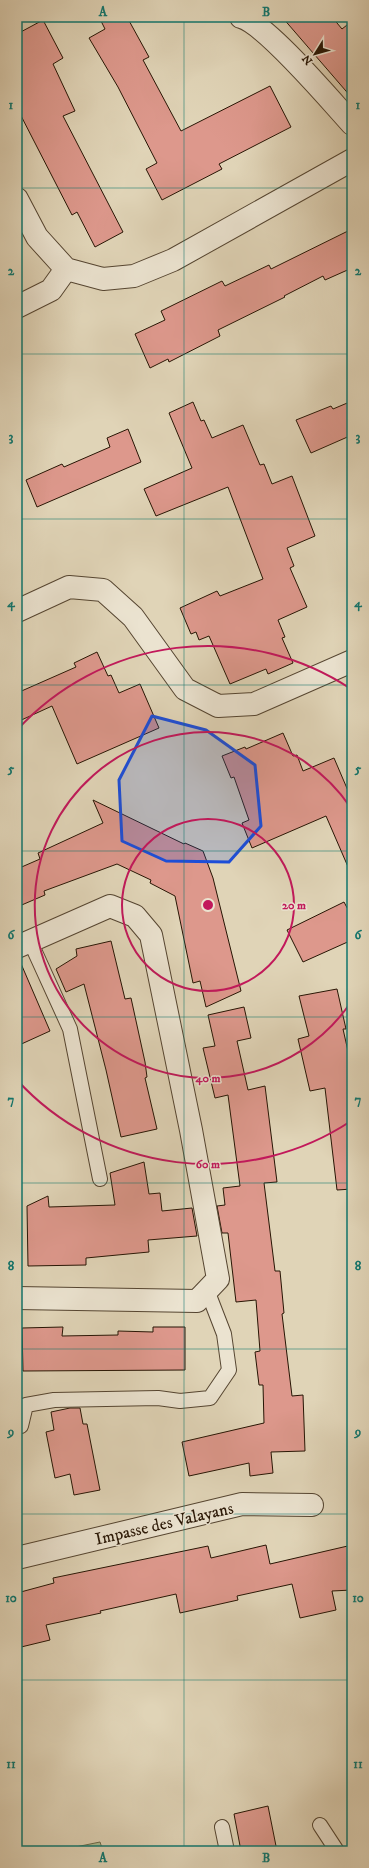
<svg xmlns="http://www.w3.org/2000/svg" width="369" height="1868" viewBox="0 0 369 1868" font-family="'IM FELL DW Pica',serif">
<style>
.green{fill:#adbe92;stroke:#6a6a4b}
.building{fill:#dd988c;stroke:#271504}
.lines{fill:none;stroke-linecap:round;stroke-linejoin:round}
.lane-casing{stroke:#554531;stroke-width:16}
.street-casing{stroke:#554531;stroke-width:24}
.lane{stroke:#ebe3d0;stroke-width:14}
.street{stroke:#ebe3d0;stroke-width:22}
.marked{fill:#1d4ed8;fill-opacity:0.2;stroke:#1d4ed8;stroke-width:3;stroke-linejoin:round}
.grid{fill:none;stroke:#0f766e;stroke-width:1;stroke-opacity:0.55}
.ring{fill:none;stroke:#c2185b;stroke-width:2}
.labels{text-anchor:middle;stroke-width:3;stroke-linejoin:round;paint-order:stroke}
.street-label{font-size:17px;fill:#271504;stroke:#ebe3d0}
.centre{fill:#c2185b;stroke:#ebe3d0;stroke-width:2}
.ring-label{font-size:12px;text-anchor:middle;font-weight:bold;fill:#c2185b;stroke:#ebe3d0;stroke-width:3;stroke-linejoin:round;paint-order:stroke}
.neatline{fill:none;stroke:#0f766e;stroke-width:1.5}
.grid-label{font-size:13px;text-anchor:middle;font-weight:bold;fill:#0f766e}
</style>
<rect width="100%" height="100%" fill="#e0d4b7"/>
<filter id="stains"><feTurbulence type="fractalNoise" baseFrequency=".005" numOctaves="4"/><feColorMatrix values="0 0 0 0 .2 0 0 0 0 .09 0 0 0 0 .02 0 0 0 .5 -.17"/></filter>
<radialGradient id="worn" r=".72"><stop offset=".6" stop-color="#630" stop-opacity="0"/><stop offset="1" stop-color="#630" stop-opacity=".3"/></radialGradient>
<path class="green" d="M100,1842L103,1851H56Z"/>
<path class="building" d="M99,17H127L149,57L143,60L181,131L270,86L291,127L219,164L222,169L162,200L146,169L157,163L118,87L89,38L105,29Z
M282,17H332L342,29L352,21V98Z
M43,20L63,58L53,64L75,111L63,116L123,232L95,247L77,212L72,215L17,108V34Z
M352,229V268L325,280L323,276L284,296L285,297L218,330L220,336L169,362L168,359L150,368L135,334L165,320L161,311L222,281L225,286L269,265L271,269Z
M352,401V435L311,453L296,420L331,406L333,409Z
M193,402L201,421L204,420L212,438L243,425L260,465L264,464L272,484L292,476L315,536L287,548L294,566L290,568L307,607L278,620L285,637L282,638L293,663L268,674L266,669L230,684L209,636L199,640L196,632L191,634L180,608L217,591L220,596L263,579L228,487L156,516L144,489L192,468L169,413Z
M128,429L141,462L37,507L26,480L62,464L64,467L110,447L107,438Z
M97,652L108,676L111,675L119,693L140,684L159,728L77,764L52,706L17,722V693L76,667L74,663Z
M283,733L293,756L297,755L303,771L334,758L352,800V876L326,816L252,848L242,823L249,820L234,777L231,778L222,756L245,747L246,749Z
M93,800L184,844L185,843L203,851L213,878L241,991L206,1007L200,981L193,983L175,896L150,883L151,880L117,864L44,891L45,895L17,907V869L40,859L38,853L103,823Z
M344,902L352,917V940L303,962L287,930Z
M111,941L125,999L131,998L145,1062L147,1077L145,1078L157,1129L121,1137L106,1070L84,984L66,992L56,969L77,956L76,949Z
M17,959H19L50,1031L17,1046Z
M337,989L346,1029H343L352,1069V1189L337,1190L325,1088L310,1091L298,1039L309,1036L299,996Z
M244,1007L251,1038L237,1041L248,1090L265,1086L277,1182L264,1183L275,1271H280L284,1313L282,1314L292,1396L303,1395L305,1451L271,1452L273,1473L250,1476L249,1463L189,1476L182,1442L264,1423L263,1385H259L255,1352L260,1351L256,1300L236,1302L228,1233H222L217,1206L225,1205L223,1188L240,1186L228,1095L215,1098L203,1048L215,1046L208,1015Z
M144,1162L149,1194L160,1193L162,1211L192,1208L197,1236L148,1240L149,1252L86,1258V1265L28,1266L27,1206L48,1196L49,1207L115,1205L110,1173Z
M63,1327L62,1336L118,1335V1331L153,1332V1327H185V1370L23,1371L22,1328Z
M70,1408H80L83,1424H87L100,1490L74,1495L70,1474L55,1478L46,1432L54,1430L51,1412Z
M266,1545L270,1564L352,1545V1590L332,1591L336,1610L300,1618L292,1584L237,1596L238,1600L180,1613L176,1594L100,1611L101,1613L46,1625L50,1640L17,1648V1593L54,1583L53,1578L208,1546L211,1558Z
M268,1806L277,1851H241L234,1814Z"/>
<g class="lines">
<defs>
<path id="lane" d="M30,941L70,1029L100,1179
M21,1426L26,1405L54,1400L158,1398L180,1401L210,1398L229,1370L224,1334L207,1290
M320,1825L337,1851
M222,1827L227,1851"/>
<path id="street" d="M241,17C266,24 331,101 352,124
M17,199L37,237L66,269L103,279L134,276L173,260L352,160
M17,307L51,290L66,269
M17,611L69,587L103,590L133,617L185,689L218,706L254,704L352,661
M17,947L110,906L135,916L151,935L191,1130L218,1279L197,1301L17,1298
M17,1558L242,1504L312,1505"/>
</defs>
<use href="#lane" class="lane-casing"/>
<use href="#street" class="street-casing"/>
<use href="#lane" class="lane"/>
<use href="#street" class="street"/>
</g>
<path class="marked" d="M152,716L206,730L255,765L261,826L229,862L166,861L122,841L119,780Z"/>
<path class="grid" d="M184,17V1851M17,188H352M17,354H352M17,519H352M17,685H352M17,851H352M17,1017H352M17,1183H352M17,1349H352M17,1514H352M17,1680H352"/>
<g class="ring">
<circle cx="208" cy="905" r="86"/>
<path d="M351 1002A173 173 0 1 1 351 808"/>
<path d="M351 1121A259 259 0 0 1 17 1080M17 730A259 259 0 0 1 351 689"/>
</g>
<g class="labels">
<g class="street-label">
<text transform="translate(164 1523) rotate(-13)" y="6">Impasse des Valayans</text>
</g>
</g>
<circle cx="208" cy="905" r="6" class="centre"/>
<g class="ring-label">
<text x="294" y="909">20 m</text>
<text x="208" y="1082">40 m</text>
<text x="208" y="1168">60 m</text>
</g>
<rect width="369" height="1868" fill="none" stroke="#e0d4b7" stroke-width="44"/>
<g transform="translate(315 54) rotate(233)" stroke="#ebe3d0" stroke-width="3" paint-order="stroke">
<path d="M0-3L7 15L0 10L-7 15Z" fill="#271504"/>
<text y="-6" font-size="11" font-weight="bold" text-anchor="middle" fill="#271504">N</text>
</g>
<rect x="22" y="22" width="325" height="1824" class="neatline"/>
<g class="grid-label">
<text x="103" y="16">A</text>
<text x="266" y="16">B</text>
<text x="11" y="109">1</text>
<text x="358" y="109">1</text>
<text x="11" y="275">2</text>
<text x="358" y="275">2</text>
<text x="11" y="441">3</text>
<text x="358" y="441">3</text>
<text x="11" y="607">4</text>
<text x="358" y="607">4</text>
<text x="11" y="773">5</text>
<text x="358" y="773">5</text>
<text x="11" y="939">6</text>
<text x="358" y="939">6</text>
<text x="11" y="1104">7</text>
<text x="358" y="1104">7</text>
<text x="11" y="1270">8</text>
<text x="358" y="1270">8</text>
<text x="11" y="1436">9</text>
<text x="358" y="1436">9</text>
<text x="11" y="1602">10</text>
<text x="358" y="1602">10</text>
<text x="11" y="1768">11</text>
<text x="358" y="1768">11</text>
<text x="103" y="1862">A</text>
<text x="266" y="1862">B</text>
</g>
<rect width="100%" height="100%" filter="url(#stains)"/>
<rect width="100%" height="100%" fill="url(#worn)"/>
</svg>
